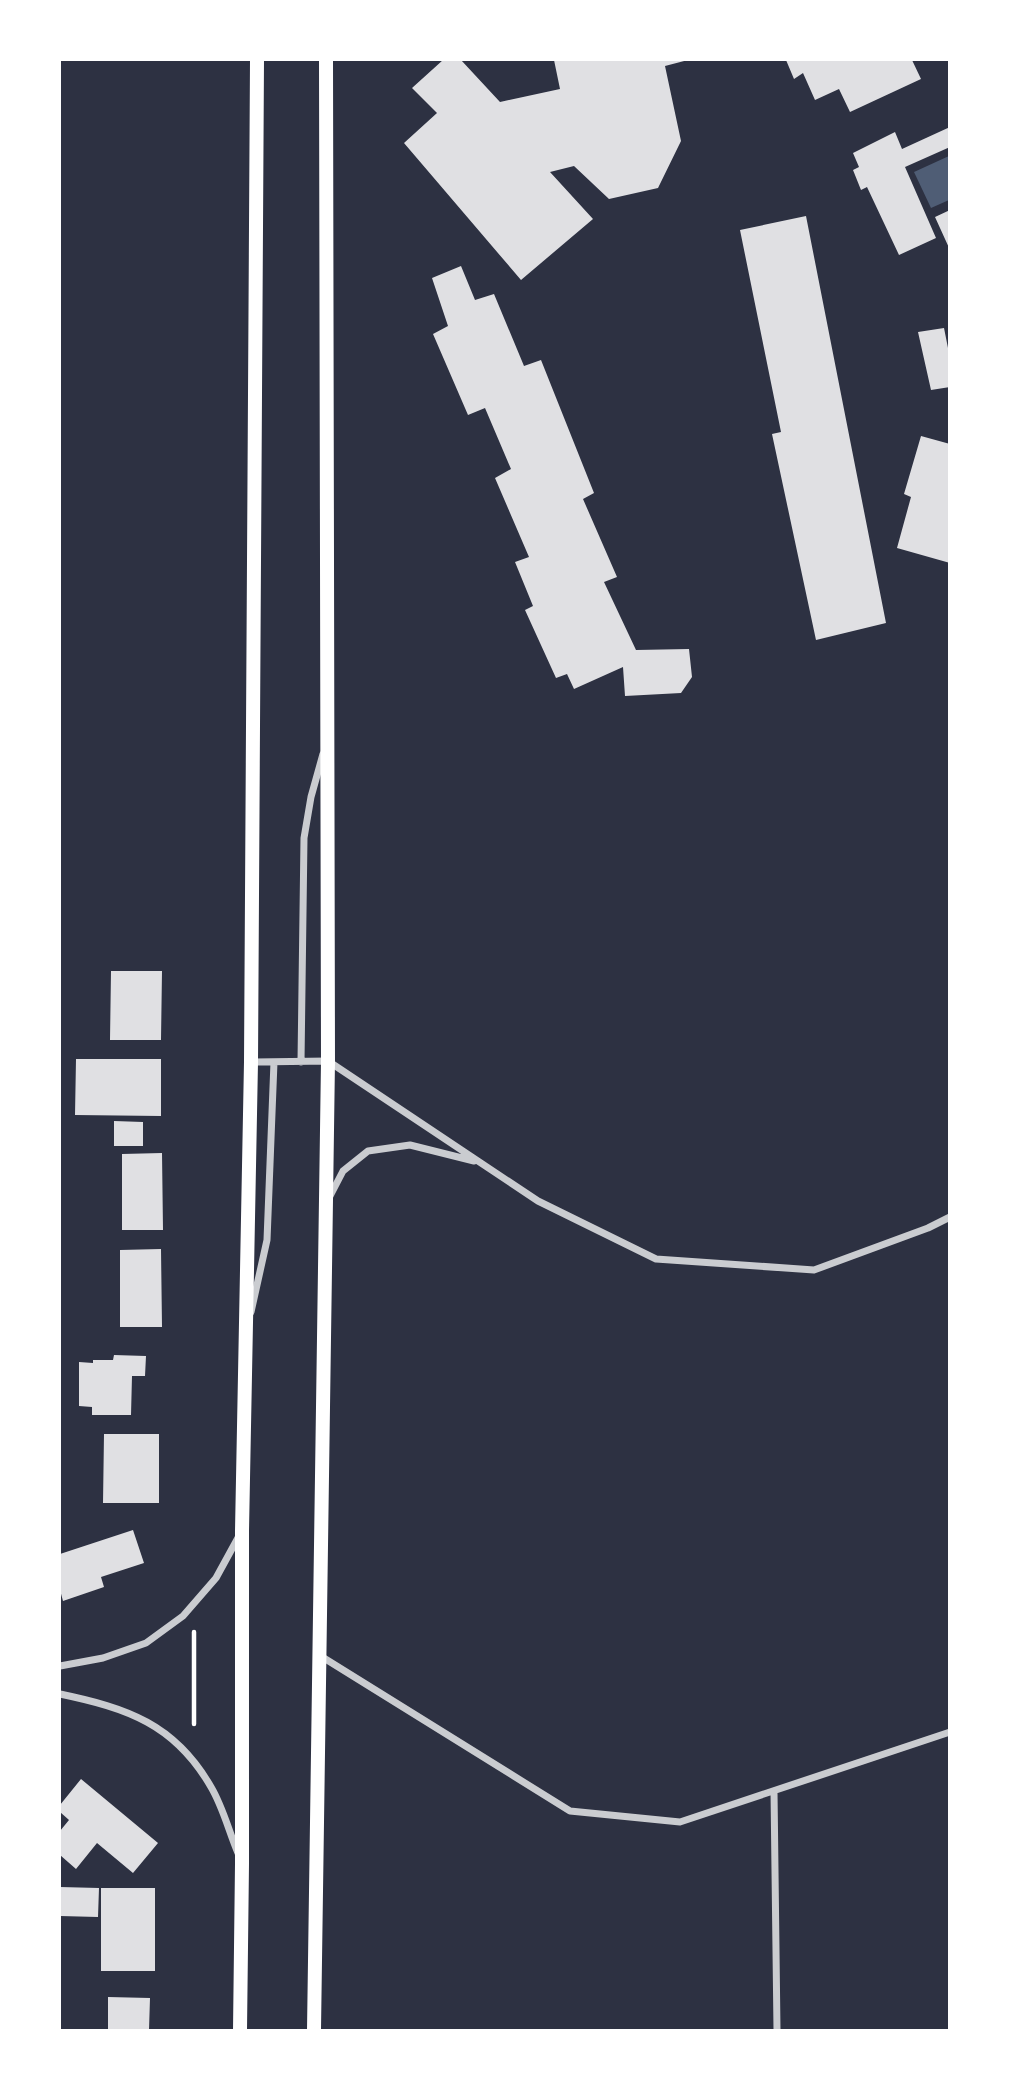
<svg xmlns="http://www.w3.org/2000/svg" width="1009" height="2090" viewBox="0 0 1009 2090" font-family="'PT Sans',sans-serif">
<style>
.water{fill:#4f5d75}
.building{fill:#e0e0e3}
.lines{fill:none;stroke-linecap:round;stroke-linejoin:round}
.path{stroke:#fff;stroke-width:4.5}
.minor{stroke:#caccd0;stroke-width:7}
.secondary{stroke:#fff;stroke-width:14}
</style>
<rect width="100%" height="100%" fill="#2d3142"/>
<path class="water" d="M949,156V200L931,208L914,172Z"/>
<path class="building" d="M443,60H461L500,102L560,89L554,60H688L665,66L681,141L658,188L609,199L574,166L550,172L593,219L521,280L404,143L437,113L412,88Z
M786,60H912L921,79L850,112L839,89L815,100L803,73L794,79Z
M950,127V147L905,167L936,238L899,255L867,187L861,190L853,170L859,167L853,153L895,132L902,149Z
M950,210V250L935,217Z
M806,216L886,623L816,640L772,434L781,432L740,230Z
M461,266L475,300L494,294L524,366L541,360L594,493L583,499L617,577L604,582L636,650L689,649L692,677L681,693L625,696L623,667L574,689L567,674L556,678L525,610L533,606L515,562L529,557L495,478L511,469L485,408L468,415L433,334L448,326L432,278Z
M944,328L950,358V387L931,390L918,332Z
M921,436L950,444V563L897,548L911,497L904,494Z
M111,971H162L161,1040H110Z
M76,1059H161V1116L75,1115Z
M114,1121L143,1122V1146H114Z
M162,1153L163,1230H122V1154Z
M161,1249L162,1327H120V1250Z
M114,1355L146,1356L145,1376H132L131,1415H92V1407L79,1406V1362L93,1363V1360H113Z
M104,1434H159V1503H103Z
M133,1530L144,1563L101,1577L104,1587L63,1601L60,1590V1554Z
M81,1779L158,1843L133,1873L97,1843L76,1869L60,1855V1831L69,1820L60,1812V1805Z
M60,1887L99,1888L98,1917L60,1916Z
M101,1888H155V1971H101Z
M108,1997L150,1998L149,2030H108Z"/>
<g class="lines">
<path class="path" d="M194,1724V1632"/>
<path class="minor" d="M251,1062L328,1061L538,1201L656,1259L814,1270L928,1228L950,1217
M301,1062L304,838L311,797L323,754
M329,1198L343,1171L368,1151L410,1145L474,1161
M251,1312L267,1240L274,1062
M319,1655L570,1811L680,1822L950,1732
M60,1666L103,1658L146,1643L183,1616L216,1578L239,1536
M60,1694C127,1708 175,1724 211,1787C223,1807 229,1832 238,1853
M774,1791L777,2030"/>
<path class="secondary" d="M240,2030L242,1864V1531L251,1062L257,60
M314,2030L328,1061L326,60"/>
</g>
<rect width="1009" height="2090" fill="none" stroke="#ffffff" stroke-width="122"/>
</svg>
